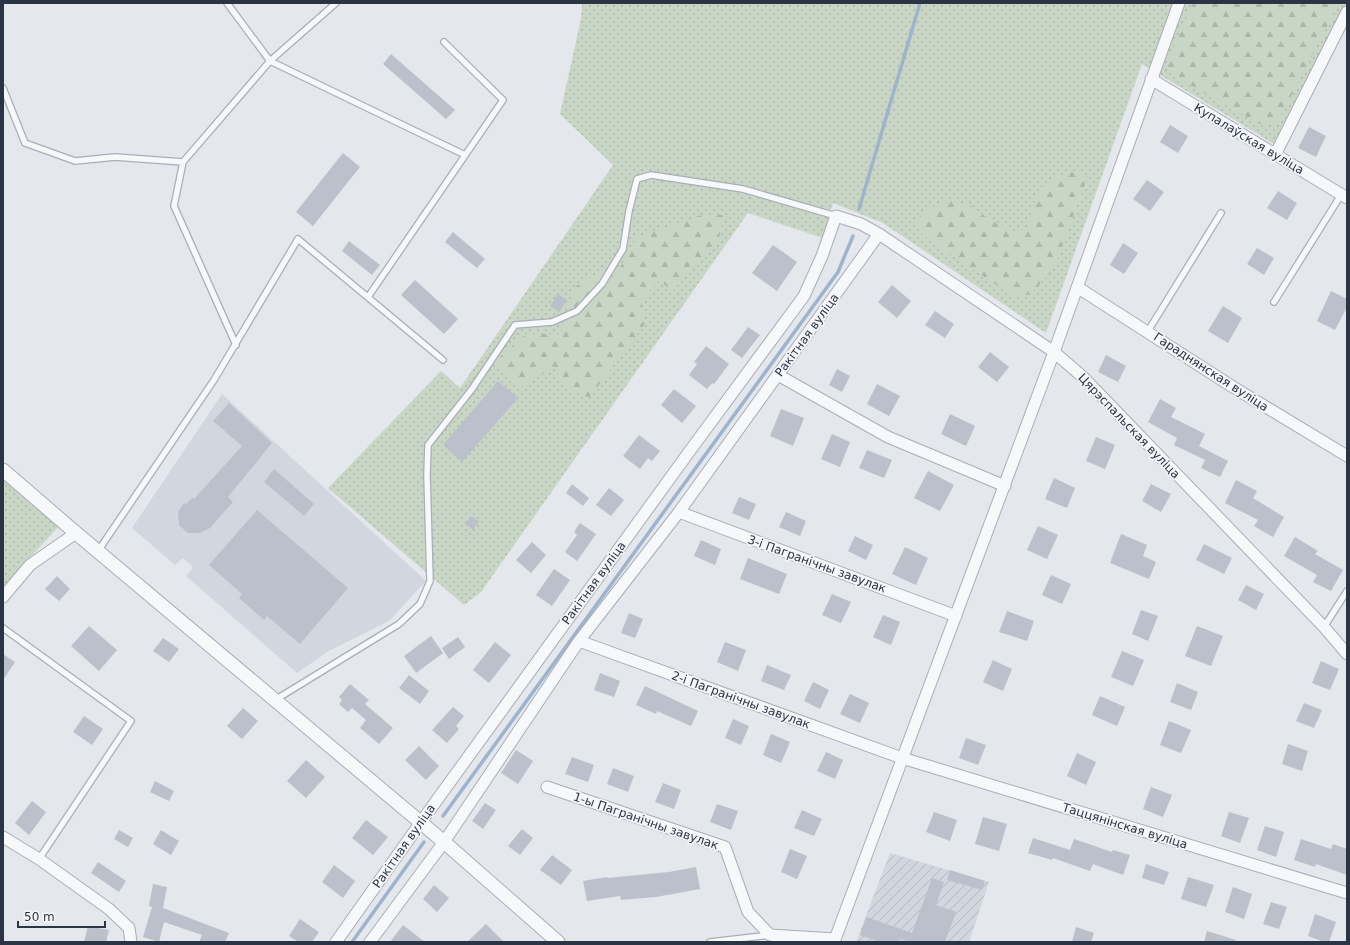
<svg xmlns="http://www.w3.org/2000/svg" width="1350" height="945" viewBox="0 0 1350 945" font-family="'DejaVu Sans',sans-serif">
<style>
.built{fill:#d2d6de}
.industrial{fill:url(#industrial-furrows)}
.grass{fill:url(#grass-dots)}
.forest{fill:url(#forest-firs)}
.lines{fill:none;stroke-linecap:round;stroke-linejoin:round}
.stream{stroke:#9fb4cc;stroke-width:3.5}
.building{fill:#bbc0ca}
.service-casing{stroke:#a9aeb7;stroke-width:8}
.minor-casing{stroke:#a9aeb7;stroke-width:13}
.tertiary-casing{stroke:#a9aeb7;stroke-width:15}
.service{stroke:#f7f8fa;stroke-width:5.5}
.minor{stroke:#f7f8fa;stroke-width:11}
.tertiary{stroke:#f7f8fa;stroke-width:13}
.labels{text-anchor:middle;stroke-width:3.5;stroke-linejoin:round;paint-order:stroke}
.street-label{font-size:12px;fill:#2b3445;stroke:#f4f6f9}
</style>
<defs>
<pattern id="industrial-furrows" width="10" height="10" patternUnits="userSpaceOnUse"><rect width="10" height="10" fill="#d2d6de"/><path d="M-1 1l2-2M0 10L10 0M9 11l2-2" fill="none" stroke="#b4b8c0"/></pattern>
<pattern id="grass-dots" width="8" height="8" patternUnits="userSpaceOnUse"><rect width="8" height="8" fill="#c9d6c5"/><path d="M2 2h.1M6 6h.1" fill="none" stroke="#adb8ab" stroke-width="1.8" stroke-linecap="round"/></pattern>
<pattern id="forest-firs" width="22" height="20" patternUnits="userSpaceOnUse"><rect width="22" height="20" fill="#c9d6c5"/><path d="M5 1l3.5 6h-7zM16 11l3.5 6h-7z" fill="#adb8ab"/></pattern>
</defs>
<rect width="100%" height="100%" fill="#e4e7ec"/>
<path class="built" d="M222,394L426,581L389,621L327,652L297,673L186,576L193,568L190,564L183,558L175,565L132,528Z"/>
<path class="industrial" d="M890,853L989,882L969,942H856Z"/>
<path class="grass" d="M582,3H1347L1274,144L1142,64L1046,333L883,223L833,203L823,238L748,213L481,592L464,605L328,488L441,371L460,388L613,165L560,114L581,19Z
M3,479L59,526L3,587Z"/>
<path class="forest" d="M1193,3H1339L1278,122L1263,126L1178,78L1166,64Z
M1076,171L1084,174L1087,179L1055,267L1031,294L1016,298L923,236L916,224L923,211L949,200L971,206L990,220L1014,232L1028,228C1030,219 1036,192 1042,186C1048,180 1068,173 1076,171Z
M701,215H724L719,238L673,291L659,281L641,300L645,324L589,398L563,385L554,366L521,387L495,361L526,334H561L575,287L597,273H617L637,237L675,225Z"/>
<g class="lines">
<path class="stream" d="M859,209L920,3
M443,816L838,272L853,236
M352,942L424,842"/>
</g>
<path class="building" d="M391,54L455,110L446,119L383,64Z
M1170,125L1188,136L1178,153L1160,142Z
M1309,127L1326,136L1316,157L1298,148Z
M343,153L360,167L313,226L296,212Z
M1147,180L1164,192L1150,211L1133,199Z
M1278,191L1297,203L1287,220L1267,208Z
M453,232L485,259L477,268L445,242Z
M349,241L380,265L372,275L342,251Z
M1123,243L1138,253L1124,274L1110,265Z
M773,245L797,262L777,291L752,273Z
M1257,248L1274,258L1264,275L1247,264Z
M415,280L458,319L444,334L401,295Z
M892,285L911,301L897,318L878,302Z
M1331,291L1347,299V307L1335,330L1317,321Z
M558,294L567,300L559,312L550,306Z
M1223,306L1242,318L1228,343L1208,331Z
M935,311L954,324L945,338L925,325Z
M748,327L760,335L742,358L731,350Z
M706,346L729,364L714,384L712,383L707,389L689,375L697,364L694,362Z
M990,352L1009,367L997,382L978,367Z
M1106,355L1126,366L1118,382L1098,372Z
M837,369L850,376L842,392L829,385Z
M498,381L518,398L462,462L443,445Z
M877,384L900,396L889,416L867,404Z
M674,389L696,406L682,423L661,405Z
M1160,399L1176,408L1171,417L1205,434L1199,446L1228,461L1220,477L1201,468L1205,460L1174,445L1177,438L1148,422Z
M229,403L272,443L228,497L233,502L210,528L200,533H188L179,525L178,512L184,503L186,504L192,498L194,499L242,446L213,421Z
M781,409L804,418L793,446L770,436Z
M950,414L975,426L966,446L941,434Z
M832,434L850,442L840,467L821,459Z
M639,435L660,451L652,461L648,458L640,469L623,456Z
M1096,437L1115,445L1105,469L1086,461Z
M867,450L892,460L884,478L859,468Z
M274,469L314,504L304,516L264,482Z
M928,471L954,485L940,511L914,498Z
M1054,478L1075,488L1067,508L1045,499Z
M1236,480L1257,491L1253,498L1284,517L1273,537L1254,526L1258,520L1225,503Z
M572,484L589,498L583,506L566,493Z
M1151,484L1171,494L1161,512L1142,501Z
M609,488L624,500L611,516L596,505Z
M739,497L756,504L749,520L732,513Z
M257,510L348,588L300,644L267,616L264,620L239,598L242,594L209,565Z
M786,512L806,521L800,536L779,527Z
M471,516L479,521L473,530L465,524Z
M580,523L596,534L577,561L565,552L577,535L574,532Z
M1038,526L1058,535L1047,559L1027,550Z
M1121,534L1147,545L1143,556L1156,562L1149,579L1110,563Z
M855,536L873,545L866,560L848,551Z
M1295,537L1318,551L1315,554L1343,570L1331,591L1313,582L1317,575L1284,556Z
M701,540L721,549L715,565L694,556Z
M532,542L546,555L531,573L516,560Z
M1204,544L1232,558L1224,574L1196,560Z
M905,547L928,558L916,585L892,574Z
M748,558L787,574L779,594L740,579Z
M554,569L570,580L552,606L536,595Z
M1051,575L1071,584L1062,604L1042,595Z
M57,576L70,589L59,601L45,589Z
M1246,585L1264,594L1256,610L1238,600Z
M832,594L851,602L841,623L822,615Z
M1141,610L1158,616L1148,641L1132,634Z
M1007,611L1034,621L1027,641L999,632Z
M629,613L643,619L635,638L621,633Z
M883,615L900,622L891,645L873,637Z
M89,626L117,650L99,671L71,646Z
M1197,626L1223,636L1211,666L1185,656Z
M431,636L443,653L416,673L404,656Z
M458,637L465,647L449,659L442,648Z
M163,638L179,649L169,662L153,651Z
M495,642L511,655L489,683L473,670Z
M725,642L746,650L738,671L717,662Z
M1122,651L1144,660L1133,686L1111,677Z
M3,654L15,662L3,680Z
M993,660L1012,669L1003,691L983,682Z
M1321,661L1339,669L1330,690L1312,683Z
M767,665L791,675L784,690L761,681Z
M600,673L620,681L614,697L594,690Z
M409,675L429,691L420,704L399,688Z
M813,682L829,690L820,709L804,701Z
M1177,683L1198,692L1191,710L1170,702Z
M350,684L369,700L365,704L393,728L379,744L360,728L366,720L352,708L348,712L339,704L342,700L339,697Z
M645,686L698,711L691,726L657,711L656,714L636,705Z
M850,694L869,703L860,723L840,714Z
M1100,696L1125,707L1117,726L1092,715Z
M1304,703L1322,710L1314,728L1296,721Z
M453,707L464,716L456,726L459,729L447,743L432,730Z
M243,708L258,721L242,739L227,726Z
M84,716L103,729L92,745L73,732Z
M733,719L749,726L741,745L725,738Z
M1169,721L1191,730L1181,753L1160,745Z
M771,734L790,742L781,763L763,755Z
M966,738L986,745L978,765L959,758Z
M1288,744L1308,751L1302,771L1282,764Z
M419,746L439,766L426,780L405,760Z
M516,750L533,761L518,784L501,773Z
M826,752L843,760L835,779L817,771Z
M1077,753L1096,762L1086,785L1067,776Z
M572,757L594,765L588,782L565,774Z
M306,760L325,777L306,798L287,781Z
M613,768L634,776L628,792L607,784Z
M155,781L174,791L169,801L150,792Z
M663,783L681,790L674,809L655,802Z
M1151,787L1172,795L1163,817L1143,809Z
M32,801L46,812L29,835L15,823Z
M485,803L496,810L483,829L472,821Z
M717,804L738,811L731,830L710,822Z
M802,810L822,819L814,836L794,828Z
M934,812L957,820L950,841L926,832Z
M1229,812L1249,818L1240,843L1221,836Z
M983,817L1007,824L999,851L975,844Z
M366,820L388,837L373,855L352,838Z
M1265,826L1284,832L1276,857L1257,850Z
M522,829L533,838L520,855L508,846Z
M119,830L133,838L128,847L114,839Z
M161,830L179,841L171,855L153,844Z
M1033,838L1070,850L1074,839L1112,852L1113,850L1130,855L1123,875L1093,864L1090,871L1053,858L1052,860L1028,853Z
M1301,839L1331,849L1333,844L1347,849V875L1316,864L1315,867L1294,860Z
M790,849L807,856L797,879L781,872Z
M552,855L572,870L561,885L540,870Z
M98,862L126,881L119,892L91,873Z
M1146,864L1169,872L1164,885L1142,878Z
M334,865L355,881L343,898L322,882Z
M696,867L700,889L656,897L621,900L620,896L587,901L583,881L607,877V878L669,872Z
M950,870L985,881L982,890L947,880Z
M1188,877L1214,885L1206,907L1181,899Z
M932,878L944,882L936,905L956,912L945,942H909L899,938L898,942H880L860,935L866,917L912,933Z
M153,884L167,887L163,908L229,933L225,942H199L202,935L164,922L159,942L143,937L152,907L149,906Z
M434,885L449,898L437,912L423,899Z
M1233,887L1252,894L1244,919L1225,912Z
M1271,902L1287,907L1279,929L1263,924Z
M1315,914L1336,922L1329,942H1324L1308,936Z
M300,919L319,932L312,942H298L289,936Z
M486,924L504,942H467Z
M403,925L425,942H390Z
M88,926L109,930L106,942H84Z
M1076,927L1094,933L1091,942H1072Z
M1207,931L1236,940V942H1204Z"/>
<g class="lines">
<defs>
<path id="service" d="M227,3L270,61L336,3
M3,88L25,143L75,161L115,157L183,162
M368,297L503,100L444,42
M1274,302L1341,195
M1148,331L1221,213
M236,345L174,206L183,162L270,61L465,155
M98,551L214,380L298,239L443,360
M1324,627L1347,591
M3,628L131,721L39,859
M275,700L399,624L420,604L430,581L427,475L428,445L472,389L515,325L552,322L577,311L602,284L623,249L629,211L637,179L651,175L743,189L836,216
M710,942L770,935L777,942"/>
<path id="minor" d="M1151,79L1347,198
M1275,155L1347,12
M1077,287L1233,387L1347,456
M778,375L888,437L1005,486
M679,512L956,616
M3,597L30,565L76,533
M579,641L902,758L1347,893
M547,787L725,847L748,912L770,935L835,939
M3,837L39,859L109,909L129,928L131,942
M336,942L421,822L689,452L804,296L822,256L836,216L861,224L879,234L1054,352L1084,378L1324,627L1347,654
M370,942L444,842L579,641L679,512L879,234
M834,942L1054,352L1179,3"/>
<path id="tertiary" d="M3,470L76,533L444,842L558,942"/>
</defs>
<use href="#service" class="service-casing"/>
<use href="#minor" class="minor-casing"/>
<use href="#tertiary" class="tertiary-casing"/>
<use href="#service" class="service"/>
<use href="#minor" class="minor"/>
<use href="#tertiary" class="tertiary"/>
</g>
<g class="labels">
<g class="street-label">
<text transform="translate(1249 139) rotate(31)" y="4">Купалаўская вуліца</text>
<text transform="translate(807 335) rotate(-54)" y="4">Ракітная вуліца</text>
<text transform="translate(1211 372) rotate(33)" y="4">Гараднянская вуліца</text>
<text transform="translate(1129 426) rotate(46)" y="4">Цярэспальская вуліца</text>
<text transform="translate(817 564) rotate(20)" y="4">3-і Пагранічны завулак</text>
<text transform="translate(594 583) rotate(-54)" y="4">Ракітная вуліца</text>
<text transform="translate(741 700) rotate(20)" y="4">2-і Пагранічны завулак</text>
<text transform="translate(646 821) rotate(19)" y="4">1-ы Пагранічны завулак</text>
<text transform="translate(1125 826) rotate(17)" y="4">Таццянінская вуліца</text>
<text transform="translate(404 846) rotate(-55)" y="4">Ракітная вуліца</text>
</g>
</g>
<rect width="1350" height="945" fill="none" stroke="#2b3445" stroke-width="8"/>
<path d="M18 921v6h87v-6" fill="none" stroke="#2b3445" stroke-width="2"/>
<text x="24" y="921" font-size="12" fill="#2b3445" stroke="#f4f6f9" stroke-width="3" paint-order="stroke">50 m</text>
</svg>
